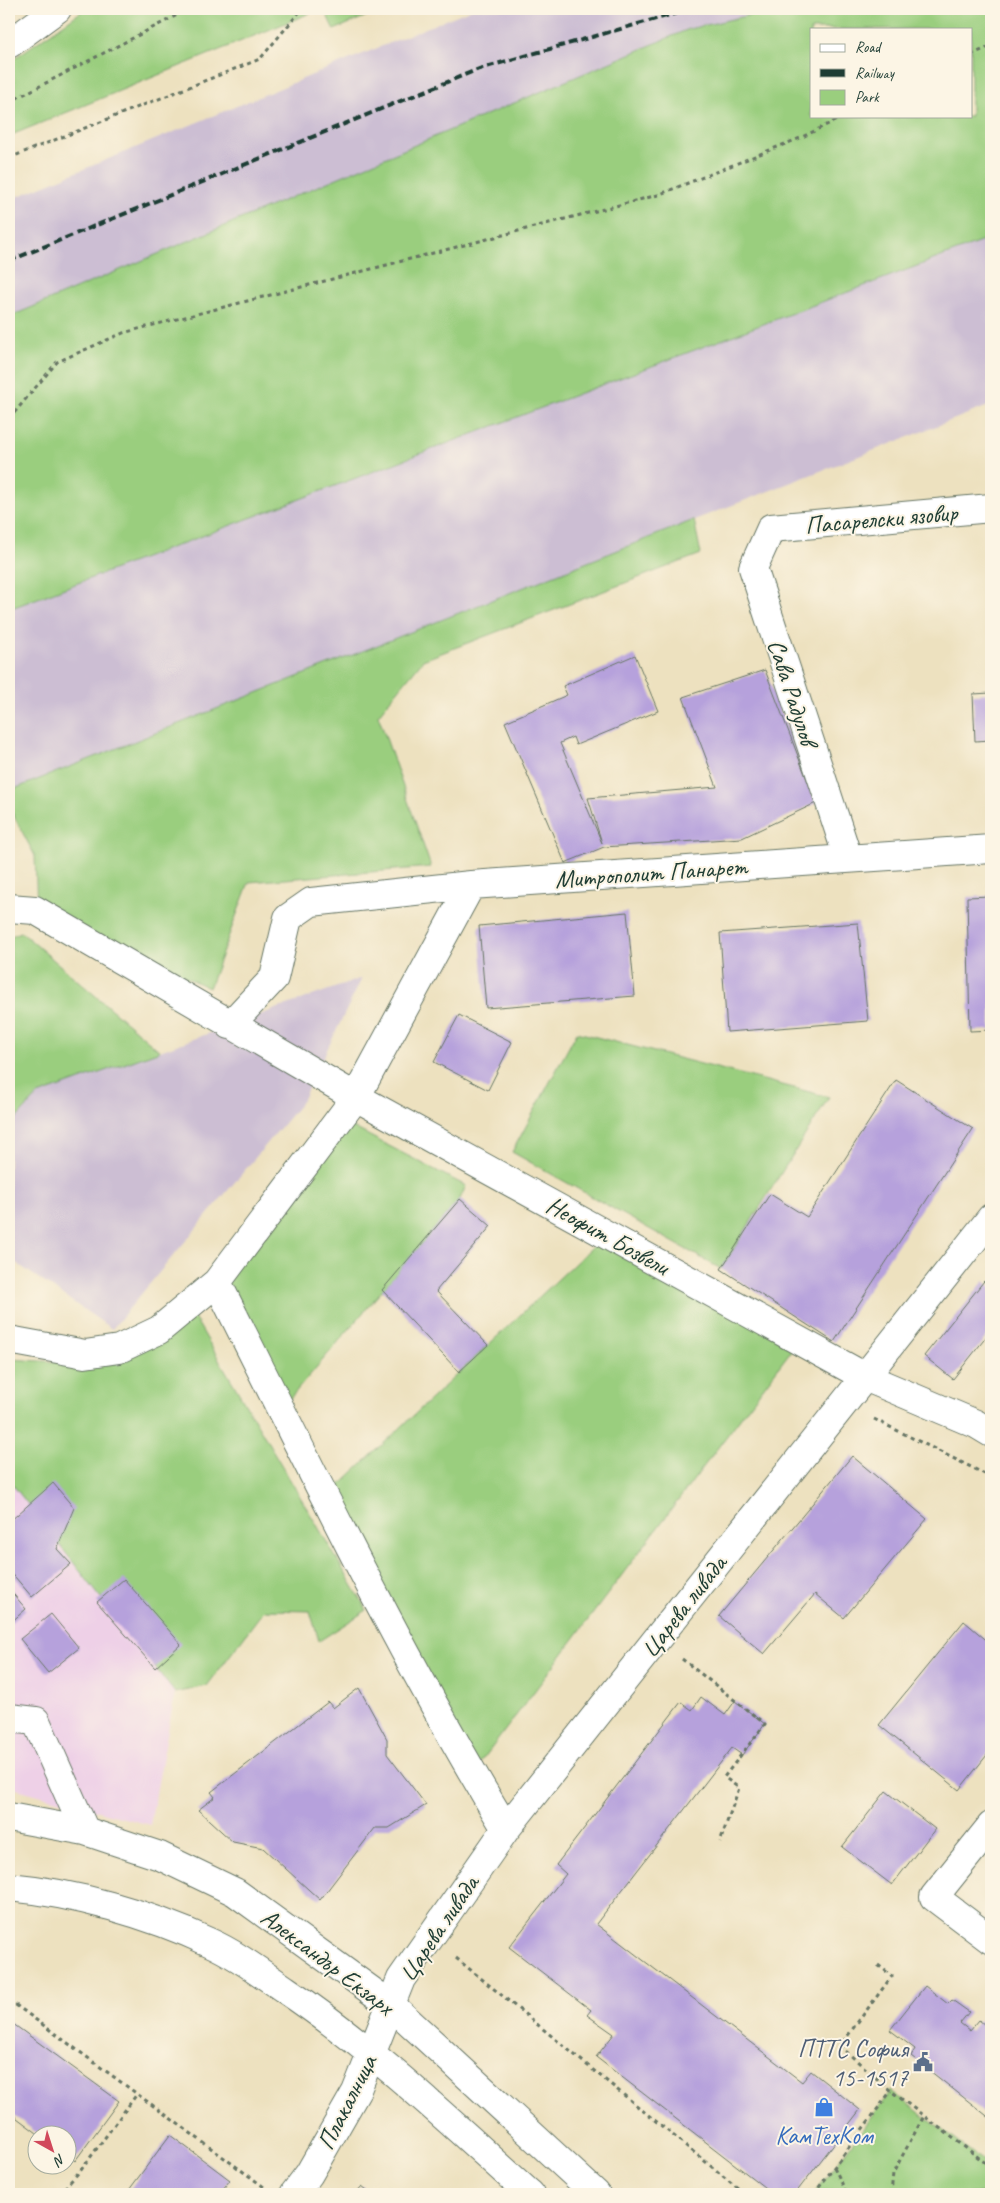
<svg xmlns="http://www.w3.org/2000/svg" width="1000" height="2203" viewBox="0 0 1000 2203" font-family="Caveat,sans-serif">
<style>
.built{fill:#eed0e7}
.industrial{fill:#ccbed3}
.green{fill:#9ace7e;stroke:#5c8659;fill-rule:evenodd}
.building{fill:#b6a1dc}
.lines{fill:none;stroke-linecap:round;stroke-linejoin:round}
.minor-casing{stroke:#677665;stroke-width:30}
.major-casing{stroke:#677665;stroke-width:30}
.path{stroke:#677665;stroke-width:3;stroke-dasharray:4 4;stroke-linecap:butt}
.minor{stroke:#fff;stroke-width:28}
.major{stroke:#fff;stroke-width:28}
.rail{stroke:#1f3d34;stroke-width:4;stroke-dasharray:8 4;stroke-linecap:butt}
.labels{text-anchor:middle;stroke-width:4;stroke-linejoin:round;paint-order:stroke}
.street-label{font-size:25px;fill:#1f3d34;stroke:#fcf5e5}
.service-label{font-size:25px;fill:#4e5e75;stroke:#fcf5e5;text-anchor:end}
.shop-label{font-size:25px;fill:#366cbe;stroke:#fcf5e5}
</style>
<rect width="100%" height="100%" fill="#fcf5e5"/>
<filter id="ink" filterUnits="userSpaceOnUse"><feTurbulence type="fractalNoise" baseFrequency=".02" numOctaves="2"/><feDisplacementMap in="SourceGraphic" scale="10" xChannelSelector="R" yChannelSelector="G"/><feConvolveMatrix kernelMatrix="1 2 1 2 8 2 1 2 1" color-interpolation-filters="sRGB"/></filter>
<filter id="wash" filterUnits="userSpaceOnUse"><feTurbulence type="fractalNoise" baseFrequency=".0096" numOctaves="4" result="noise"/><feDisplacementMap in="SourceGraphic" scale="20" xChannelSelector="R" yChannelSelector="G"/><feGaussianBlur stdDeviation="1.12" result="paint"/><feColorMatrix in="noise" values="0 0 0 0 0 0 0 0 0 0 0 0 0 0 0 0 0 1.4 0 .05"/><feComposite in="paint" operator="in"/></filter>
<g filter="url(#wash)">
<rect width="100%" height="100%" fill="#ede1bf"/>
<path class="built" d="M9,1480L175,1693L150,1825L9,1787Z"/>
<path class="industrial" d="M472,9H776L689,29L9,317V200Z
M991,238V405L694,520L9,791V609Z
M362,978L301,1103L112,1329L9,1258V1126L38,1095Z"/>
<path class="green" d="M85,9H320L9,136V62Z
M324,9H383L334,30Z
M776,9H991V238L9,609V317L689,29ZM811,29H971V116H811Z
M694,520L701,554L423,660L378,715L431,867L249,882L209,988L37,909L35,856L9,807V791Z
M21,932L160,1051L38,1095L9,1126V937Z
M577,1032L829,1097L721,1269L512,1152Z
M339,1120L466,1186L460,1199L281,1409L217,1282Z
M606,1234L799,1340L472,1774L326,1498Z
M194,1317L367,1610L319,1641L310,1611L264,1610L207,1686L175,1693L9,1480V1359L91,1364Z
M891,2091L991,2167V2194H814Z"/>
<g id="blocks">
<path class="building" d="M635,655L658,711L576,745L573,737L560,743L602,843L588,798L717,787L683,697L765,670L816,803L742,838L604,847L565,863L505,722L567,695L563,686Z
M991,693V740L975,741L973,694Z
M991,896V1030L970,1031L967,897Z
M627,912L635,996L486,1008L479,926Z
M858,923L868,1021L727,1032L720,933Z
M459,1015L512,1042L488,1090L434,1062Z
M896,1080L973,1129L834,1342L721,1269L770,1194L807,1217Z
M460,1199L491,1226L436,1291L488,1345L459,1372L382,1290Z
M984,1281L991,1287V1331L953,1379L924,1356Z
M852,1456L927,1519L844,1618L815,1594L764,1654L719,1616Z
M53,1483L74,1508L57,1549L71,1564L32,1597L9,1570V1522Z
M124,1579L181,1644L155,1668L97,1602Z
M9,1589L26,1609L9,1624Z
M51,1614L79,1648L48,1673L20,1639Z
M964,1621L991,1644V1750L959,1790L879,1725Z
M359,1688L387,1739V1754L426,1805L389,1828H375L320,1900L263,1848L233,1842L198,1810L215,1797L211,1792L328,1702L333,1708Z
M701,1697L725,1715L735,1701L765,1724L742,1755L732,1748L596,1924L802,2082L811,2071L860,2110L795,2194H773L596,2057L614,2034L587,2015L591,2010L509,1947L566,1874L556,1865L681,1702L692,1710Z
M886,1791L935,1829L892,1885L842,1847Z
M925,1986L948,2004L952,2000L969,2012L960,2023L970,2031L979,2020L991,2030V2119L911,2056L915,2049L890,2030Z
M9,2021L119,2101L75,2161L68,2155V2136H41L9,2112Z
M170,2135L230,2180L219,2194H126Z
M362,2186L372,2194H355Z"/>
</g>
</g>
<g filter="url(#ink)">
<use href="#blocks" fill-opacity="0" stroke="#677665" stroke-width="1"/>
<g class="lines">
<defs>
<path id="minor" d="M848,858L753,568L771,528L991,508
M9,908L35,910L356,1097L865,1377L976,1424L991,1433
M230,1025L274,978L288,918L311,902L471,885L991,849
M217,1282C310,1467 399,1653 506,1829
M9,1340L85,1354L119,1349L159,1330L217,1282L356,1097L471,885
M9,1718L36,1721L85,1831
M9,1817L85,1831L160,1856L235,1892L391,2005L596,2194
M991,1826L934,1897L991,1940
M9,1887C75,1893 149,1914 209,1942C236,1954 261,1973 286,1990C375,2050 450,2122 530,2194
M294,2194L309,2174L356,2092L401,1979L506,1829L991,1218"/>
<path id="major" d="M9,44L57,9"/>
</defs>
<use href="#minor" class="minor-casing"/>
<use href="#major" class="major-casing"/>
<path class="path" d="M971,55L991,46
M9,102L189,9
M9,158L260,59L302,9
M9,419L57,362L123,333L658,195L800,138L845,116
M874,1419L991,1477
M682,1659L765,1724L724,1777L739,1788L720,1842
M456,1958L745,2194
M878,1965L892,1976L840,2046L891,2091L991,2167
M9,2000L264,2187
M834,2167L847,2194
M59,2194L81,2170L137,2094
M814,2194L891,2091
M891,2194L893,2173L924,2116"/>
<use href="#minor" class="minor"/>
<use href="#major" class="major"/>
<path class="rail" d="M9,261L479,69L677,13"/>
</g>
</g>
<defs>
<symbol id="civic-bare" viewBox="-9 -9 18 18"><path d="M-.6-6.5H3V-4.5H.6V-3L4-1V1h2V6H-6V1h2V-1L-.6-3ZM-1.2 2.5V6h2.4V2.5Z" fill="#5c6f8a" stroke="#fcf5e5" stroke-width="2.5" paint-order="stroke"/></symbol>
<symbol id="shop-bare" viewBox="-9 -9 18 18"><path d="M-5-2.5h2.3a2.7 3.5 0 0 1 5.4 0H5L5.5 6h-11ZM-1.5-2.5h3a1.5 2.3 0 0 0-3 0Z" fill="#3f7fe0" stroke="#fcf5e5" stroke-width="2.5" paint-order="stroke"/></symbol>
</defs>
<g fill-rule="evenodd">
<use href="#civic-bare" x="909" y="2048" width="28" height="28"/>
<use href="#shop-bare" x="810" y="2093" width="28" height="28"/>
</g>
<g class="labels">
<g class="street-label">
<text transform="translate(881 518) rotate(-5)" y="9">Пасарелски язовир</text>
<text transform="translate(793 692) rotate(72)" y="9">Сава Радулов</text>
<text transform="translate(651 872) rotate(-4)" y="9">Митрополит Панарет</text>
<text transform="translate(608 1235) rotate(29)" y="9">Неофит Бозвели</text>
<text transform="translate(683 1606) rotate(-52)" y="9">Царева ливада</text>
<text transform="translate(438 1928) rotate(-56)" y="9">Царева ливада</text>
<text transform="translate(328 1961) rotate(37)" y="9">Александър Екзарх</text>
<text transform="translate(346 2102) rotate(-63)" y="9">Плакалница</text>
</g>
<g class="service-label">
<text x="908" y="2057">ПТТС София<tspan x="908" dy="29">15-1517</tspan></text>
</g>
<g class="shop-label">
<text x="824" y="2144">КамТехКом</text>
</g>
</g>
<rect width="1000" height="2203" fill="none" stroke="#fcf5e5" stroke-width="30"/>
<rect x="810" y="28" width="162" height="90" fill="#fcf5e5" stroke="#a4ab9e"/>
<rect x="820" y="44" width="25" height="8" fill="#ffffff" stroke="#a4ab9e"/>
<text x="855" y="52" font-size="15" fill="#1f3d34">Road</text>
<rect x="820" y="69" width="25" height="8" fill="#1f3d34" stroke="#a4ab9e"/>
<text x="855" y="78" font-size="15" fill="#1f3d34">Railway</text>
<rect x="820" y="90" width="25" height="15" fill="#9ace7e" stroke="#a4ab9e"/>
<text x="855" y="102" font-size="15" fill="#1f3d34">Park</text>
<g transform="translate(52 2150) rotate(141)"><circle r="24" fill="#fcf5e5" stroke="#a4ab9e"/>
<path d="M0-4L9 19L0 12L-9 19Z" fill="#d1495b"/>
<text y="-8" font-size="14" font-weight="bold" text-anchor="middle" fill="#1f3d34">N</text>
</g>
</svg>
